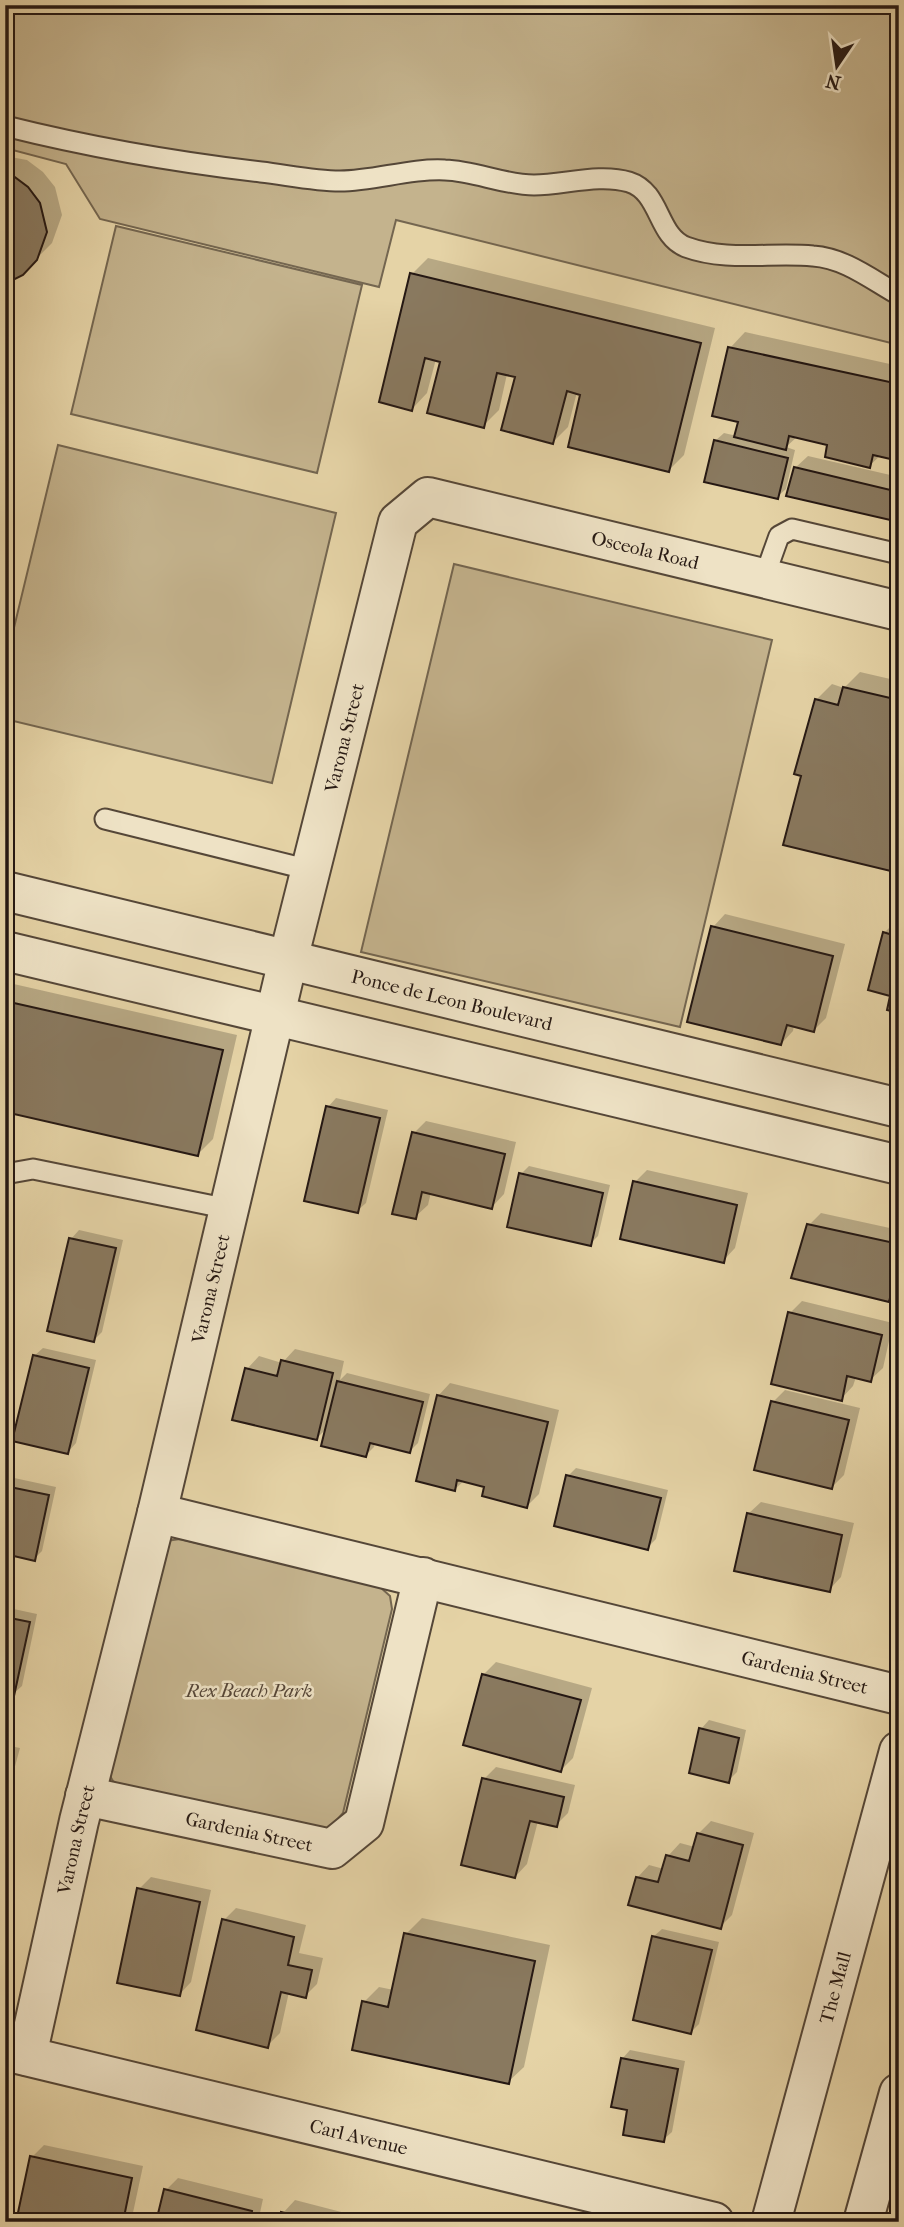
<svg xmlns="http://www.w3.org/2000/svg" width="904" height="2227" viewBox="0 0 904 2227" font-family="'IM FELL French Canon',serif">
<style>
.green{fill:#c4b38d;stroke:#746650;stroke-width:2}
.shadow{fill:#0003}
.building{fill:#89795f;stroke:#251813;stroke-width:2}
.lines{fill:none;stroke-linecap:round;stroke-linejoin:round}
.lane-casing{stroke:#554738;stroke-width:23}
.street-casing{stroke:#554738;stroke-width:42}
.lane{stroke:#eee2c5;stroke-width:19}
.street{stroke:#eee2c5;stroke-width:38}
.labels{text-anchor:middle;stroke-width:5;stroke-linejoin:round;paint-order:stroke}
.street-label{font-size:19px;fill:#251813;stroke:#eee2c5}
.park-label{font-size:19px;font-style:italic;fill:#554638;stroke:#eee2c5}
</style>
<rect width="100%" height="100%" fill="#e5d3a6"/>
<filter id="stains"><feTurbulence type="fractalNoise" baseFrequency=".00286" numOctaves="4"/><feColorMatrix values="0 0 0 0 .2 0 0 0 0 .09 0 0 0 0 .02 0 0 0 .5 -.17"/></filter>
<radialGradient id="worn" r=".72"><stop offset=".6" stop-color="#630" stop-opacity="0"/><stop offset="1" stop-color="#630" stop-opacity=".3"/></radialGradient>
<path class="green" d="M5,5H899V345L396,220L379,287L100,219L66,164L5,148Z
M116,226L362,285L317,473L71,414Z
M58,445L336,513L272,783L5,719V665Z
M454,564L772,640L680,1027L361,952Z
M180,1539L380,1587L390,1596L392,1609L343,1813L329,1829L131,1792L113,1781L107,1771L166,1541Z"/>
<path class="shadow" d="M5,156L27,160L43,172L55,187L62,215L52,243L22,273L5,282Z
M428,258L715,328L684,455L669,470L582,394L577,392L568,427L553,442L517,376L507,374L499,410L483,426L442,361L436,359L427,393L412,409V274Z
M745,332L899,366V459L881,455L869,466L829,444L798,436L786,447L795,450L786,489L777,497L715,441L724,433L737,436L740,421L730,348Z
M808,456L899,477V521L795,468Z
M860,672L899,681V871L803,775L816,700L832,684L844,688Z
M725,914L845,944L826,1018L814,1030L794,1025L793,1031L781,1044L713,927Z
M896,921H899V1011L893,995L884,933Z
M5,982L237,1035L213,1139L198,1154L8,1110L5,1120Z
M336,1098L388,1110L366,1203L357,1211L328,1107Z
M426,1121L516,1142L504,1194L492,1207L431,1192L428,1205L415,1217L414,1133Z
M529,1166L610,1185L598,1236L590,1244L521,1174Z
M647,1170L748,1193L735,1248L723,1261L635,1182Z
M821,1213L899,1230V1289L888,1300L809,1225Z
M79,1230L123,1240L102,1332L94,1340L71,1239Z
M802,1301L893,1323L883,1368L870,1380L856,1377L853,1386L841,1399L790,1313Z
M43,1348L96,1360L76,1443L68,1452L34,1356Z
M295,1349L344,1361L340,1380L347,1373L430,1394L418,1443L410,1451L375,1442L374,1447L366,1455L327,1428L316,1439L247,1369L259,1356L282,1363Z
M450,1383L559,1410L539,1494L527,1506L486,1486L465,1480L455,1489L438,1396Z
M785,1390L860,1408L844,1475L832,1487L773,1402Z
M576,1468L668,1490L656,1539L647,1548L568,1476Z
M5,1476L56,1487L42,1551L34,1559L5,1553Z
M761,1502L854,1523L841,1577L829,1590L748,1514Z
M5,1582L14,1584L9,1608L37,1614L22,1686L13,1694L5,1692Z
M496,1662L592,1688L573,1758L561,1770L484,1674Z
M709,1720L746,1730L737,1772L728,1781L701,1729Z
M5,1745L20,1748L5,1803Z
M496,1767L575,1785L568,1813L556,1825L538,1821L527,1864L515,1877L484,1779Z
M711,1821L754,1833L732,1915L720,1927L637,1878L649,1865L664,1869L668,1856L680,1843L695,1847L698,1834Z
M151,1877L211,1890L191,1982L179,1995L139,1889Z
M236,1908L306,1925L299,1953L323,1958L317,1984L305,1996L289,1992L280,2033L267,2046L224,1920Z
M422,1918L550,1945L524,2067L508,2082L364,2002L379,1987L394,1990L406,1934Z
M662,1929L719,1942L699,2024L691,2032L653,1937Z
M630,2050L685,2061L672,2132L663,2140L629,2109L622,2059Z
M44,2145L143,2166L131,2222H18L32,2157Z
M178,2178L263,2199L258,2222H158L166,2190Z
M295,2200L380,2222H280L283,2213Z"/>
<path class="building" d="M5,174L12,175L28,187L40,203L47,232L37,260L23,275L5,284Z
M410,273L701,343L669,472L568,447L580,395L567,391L553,444L501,430L515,377L497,373L484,428L427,413L440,362L425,358L412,411L379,402Z
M728,347L899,384V461L873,455L870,468L825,457L827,445L789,436L786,450L734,437L738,422L712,416Z
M714,440L788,458L778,499L704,482Z
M794,467L899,492V522L786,496Z
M843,687L899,700V873L783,845L801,776L794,774L815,699L838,705Z
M711,926L833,956L814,1032L787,1025L781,1045L687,1022Z
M883,932L899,937V1013L887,1010L890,996L868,990Z
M5,1001L223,1050L198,1156L5,1112Z
M326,1106L380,1118L358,1213L304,1201Z
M412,1132L505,1154L492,1209L422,1192L416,1219L392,1214Z
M519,1173L603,1193L591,1246L507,1227Z
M633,1181L737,1205L724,1263L620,1239Z
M807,1224L899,1244V1262L889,1302L791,1278Z
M69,1238L116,1248L94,1342L47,1331Z
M788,1312L882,1335L871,1382L847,1376L842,1401L771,1384Z
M33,1355L89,1368L68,1454L12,1441Z
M281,1360L333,1373L317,1440L232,1420L245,1368L277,1376Z
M337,1381L423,1402L410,1453L370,1443L366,1457L321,1446Z
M437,1395L548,1422L527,1508L482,1496L484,1487L457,1480L455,1491L416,1481Z
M771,1401L849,1420L832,1489L754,1470Z
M566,1475L661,1498L648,1550L554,1526Z
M5,1486L49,1495L35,1561L5,1554Z
M747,1513L842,1535L830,1592L734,1571Z
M5,1617L30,1622L14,1696L5,1694Z
M482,1674L581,1700L561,1772L463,1745Z
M699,1728L739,1738L729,1783L689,1773Z
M482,1778L564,1797L557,1827L530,1821L515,1878L461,1865Z
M697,1833L743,1845L721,1929L628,1905L636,1877L658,1882L666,1855L689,1861Z
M137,1888L200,1902L180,1996L117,1983Z
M222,1919L294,1937L288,1965L312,1970L306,1998L281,1992L268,2048L196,2030Z
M404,1933L535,1961L509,2084L352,2050L362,2001L388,2007Z
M652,1936L712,1950L691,2034L633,2020Z
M621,2058L678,2069L664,2142L623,2135L627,2110L611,2107Z
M30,2156L132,2178L123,2222H16Z
M164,2189L252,2211L250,2222H156Z
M281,2212L321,2222H279Z"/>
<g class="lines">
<defs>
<path id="lane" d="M5,126C89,147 175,162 261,172C287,175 314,181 340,181C375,181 410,168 445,170C475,171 504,185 534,185C564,185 599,173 629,182C661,192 657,236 686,247C727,262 771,252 813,256C845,258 872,280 899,295
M764,578L779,536L792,529L899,554
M105,819L310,870
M5,1174L33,1169L229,1209"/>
<g id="street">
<path id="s1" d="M5,891L899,1108"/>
<path d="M5,951L899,1165"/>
<path id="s2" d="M157,1513L899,1695"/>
<path id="s3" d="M85,1796L332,1849L364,1823L423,1577"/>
<path id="s4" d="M5,2051L714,2222"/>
<path id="s5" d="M27,2056L79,1821L157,1513L288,960L398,522L428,497L899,611"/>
<path id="s6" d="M771,2222L899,1751"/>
<path d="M863,2222L899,2093"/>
</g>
</defs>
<use href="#lane" class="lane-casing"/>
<use href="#street" class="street-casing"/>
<use href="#lane" class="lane"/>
<use href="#street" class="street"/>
</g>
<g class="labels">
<g class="street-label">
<text dy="7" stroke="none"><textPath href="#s5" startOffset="1841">Osceola Road</textPath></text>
<text dy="7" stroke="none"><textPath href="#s5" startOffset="1356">Varona Street</textPath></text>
<text dy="7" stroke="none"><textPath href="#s1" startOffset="460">Ponce de Leon Boulevard</textPath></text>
<text dy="7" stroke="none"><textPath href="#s5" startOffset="789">Varona Street</textPath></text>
<text dy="7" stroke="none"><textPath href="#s2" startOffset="667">Gardenia Street</textPath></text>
<text dy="7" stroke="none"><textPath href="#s3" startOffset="168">Gardenia Street</textPath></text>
<text dy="7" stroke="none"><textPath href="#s5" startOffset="222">Varona Street</textPath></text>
<text dy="7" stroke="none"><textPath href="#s6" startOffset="243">The Mall</textPath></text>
<text dy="7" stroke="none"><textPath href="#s4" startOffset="364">Carl Avenue</textPath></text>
</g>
<g class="park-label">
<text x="249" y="1697">Rex Beach Park</text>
</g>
</g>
<rect width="904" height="2227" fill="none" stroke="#e5d3a6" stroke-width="28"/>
<rect x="7" y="7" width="890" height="2213" fill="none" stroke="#251813" stroke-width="3.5"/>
<rect x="14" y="14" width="876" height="2199" fill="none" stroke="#251813" stroke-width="2"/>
<g transform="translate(837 66) rotate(193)" stroke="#eee2c5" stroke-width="5" paint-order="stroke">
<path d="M0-5L12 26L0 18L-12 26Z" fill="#251813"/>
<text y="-10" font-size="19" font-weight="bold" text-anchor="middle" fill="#251813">N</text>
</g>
<rect width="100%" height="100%" filter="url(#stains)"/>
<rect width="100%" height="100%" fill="url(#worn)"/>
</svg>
